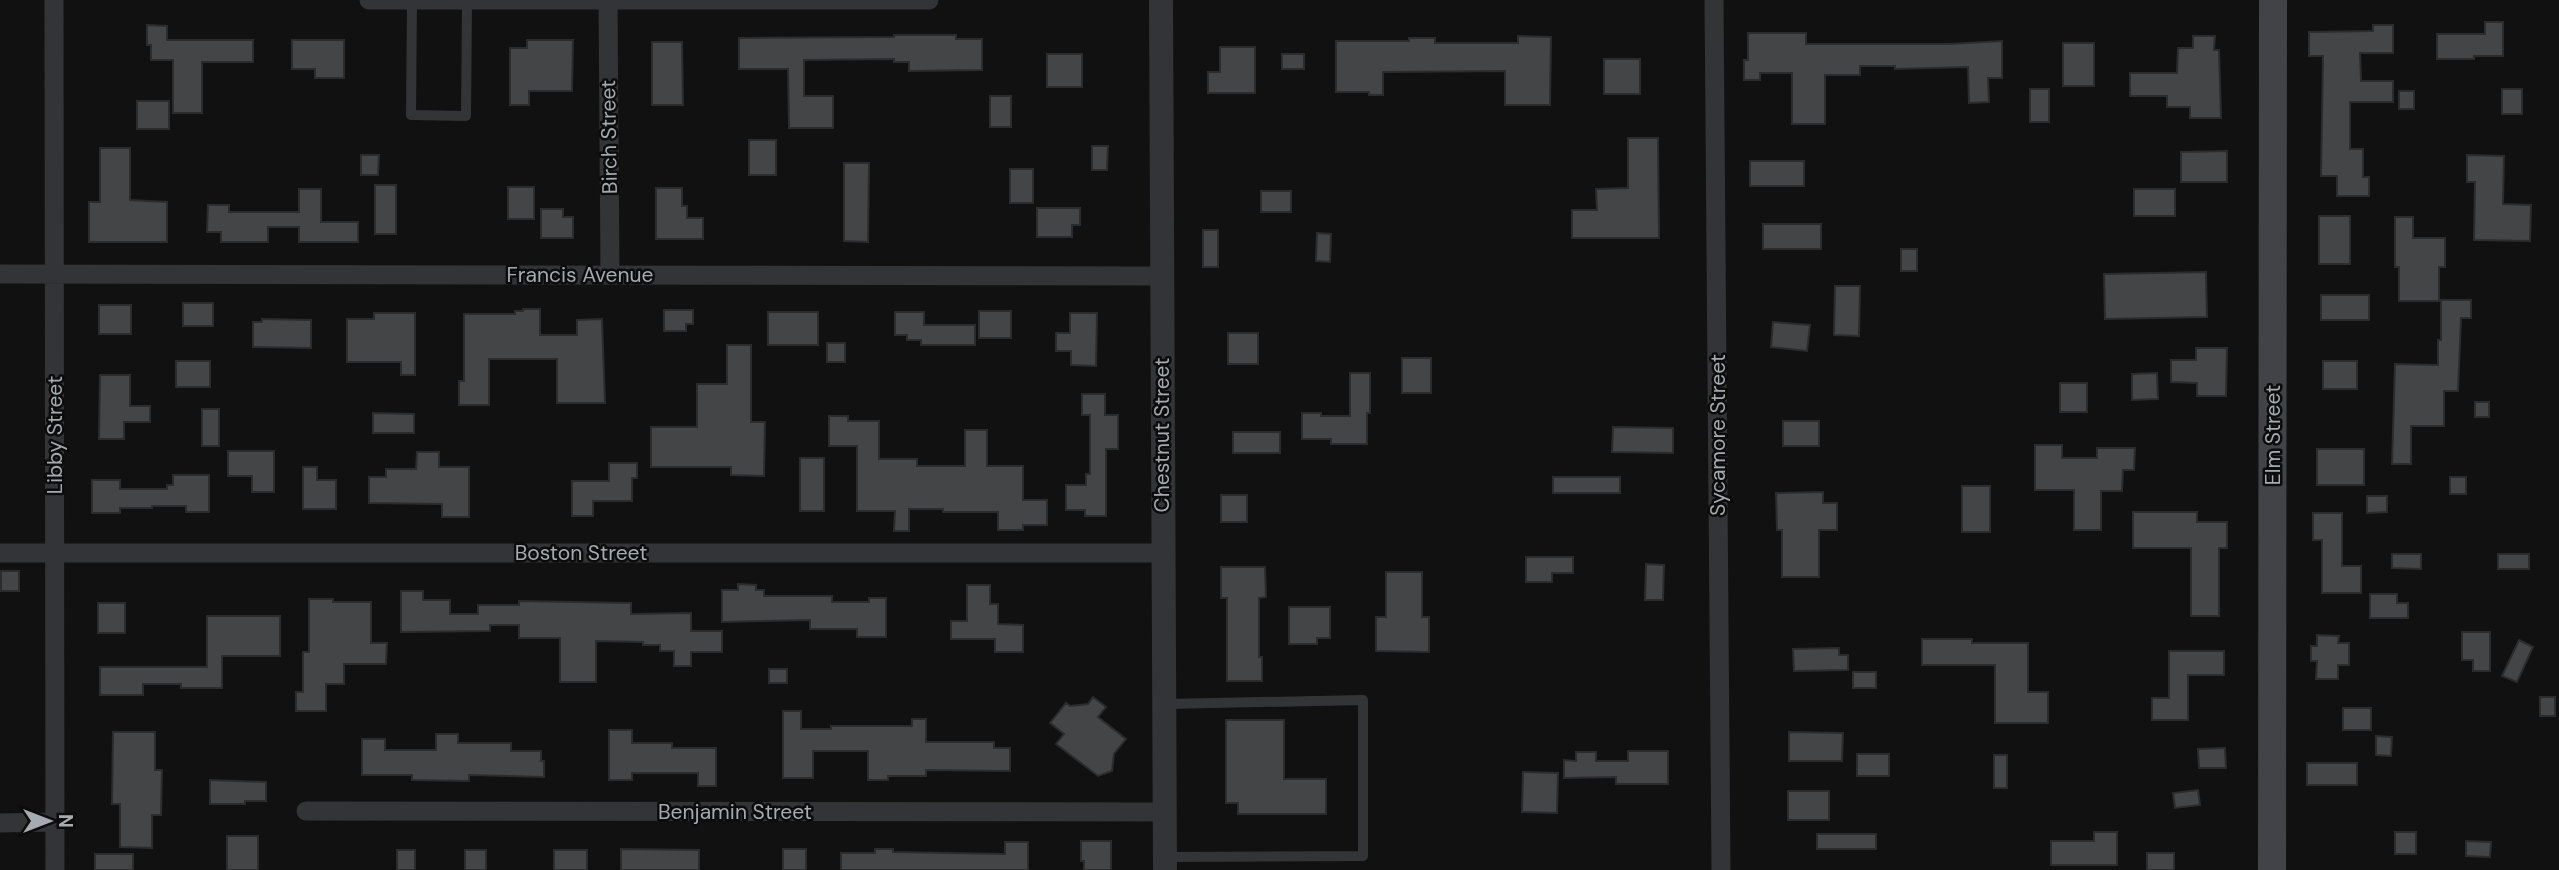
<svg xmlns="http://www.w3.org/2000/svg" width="2559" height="870" viewBox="0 0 2559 870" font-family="'DM Sans',sans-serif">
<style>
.building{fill:#434547;stroke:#2b2c2e;stroke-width:2}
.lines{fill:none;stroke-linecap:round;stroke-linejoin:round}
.service{stroke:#333437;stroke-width:10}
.minor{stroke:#333437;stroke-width:19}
.tertiary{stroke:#333437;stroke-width:24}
.secondary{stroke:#414347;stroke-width:28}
.labels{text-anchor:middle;stroke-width:5;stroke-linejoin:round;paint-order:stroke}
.street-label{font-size:21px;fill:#a4abb1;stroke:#0c0c0d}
</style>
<rect width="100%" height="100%" fill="#111112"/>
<path class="building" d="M2485,22H2503V56H2474V59H2437V34H2485Z
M147,25L167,26V40H253V62H202V113H173V60H151V45H147Z
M2373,25H2393V53H2360L2361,81H2393V102H2350V149H2363V177H2369V196H2337V176H2321L2323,56H2309V32L2373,31Z
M1748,33H1806V44H1949L2002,41V78H1988L1989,102L1969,103L1968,67L1895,69V66H1860V75H1825V124H1792V73H1760V80H1744V60H1748Z
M894,35H956V39H982V70L909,71V62H894V59L804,60V96H833V128H789L788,69H739V38L894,37Z
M1518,36L1551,37L1550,105H1505V71L1383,72V95H1369V92H1336V41H1409V38H1435V43H1518Z
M2193,36H2215L2214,50H2219L2221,118H2190V107H2167V96H2130V73H2177L2178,48H2193Z
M292,40H344V78H315V69H292Z
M527,40H573L572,91H529V105H510V48H527Z
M652,42H682L683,105H652Z
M2063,43H2094V86H2063Z
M1220,47H1255V93H1208V72H1220Z
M1047,54H1082V87H1047Z
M1282,54H1304V69H1282Z
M1604,59H1640V94H1604Z
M2030,89H2049V122H2030Z
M2502,89H2522V114H2502Z
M2399,91H2414V109H2399Z
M990,96H1011V127H990Z
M137,101H169V129H137Z
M1628,138H1658L1659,238H1572V210H1597L1596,189L1628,188Z
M749,140H776V175H749Z
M1092,146H1108L1107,170H1092Z
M100,148H130V200L167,202V242H89V202H100Z
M2227,151V182H2181V152Z
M361,155H379L378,175H361Z
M2467,155L2504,156L2503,204L2531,205L2530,241L2474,240L2475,182H2467Z
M1750,161H1804V186H1750Z
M844,163H869L868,242L844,241Z
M1010,169H1033V203H1010Z
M375,185H396V234H375Z
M508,187H534V219H508Z
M656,188H682V206H687V218H703V239H656Z
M299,189H321V222H358V242H299V227H268V242H221V232H207L208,205H229V212H299Z
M2134,189H2175V216H2134Z
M1261,191H1291V212H1261Z
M1037,208H1080V225H1072V237H1037Z
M541,209H563V217H573V238H541Z
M2319,216H2350V264H2319Z
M2395,217H2413V238H2445V267H2439V301H2399V267H2395Z
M1763,224H1821V249H1763Z
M1203,230H1218V267H1203Z
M1317,233L1331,234L1330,262L1316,261Z
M1901,249H1917V271H1901Z
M2206,272L2207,317L2105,319L2104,274Z
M1835,286H1860L1859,336L1834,335Z
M2321,295H2369V320H2321Z
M2441,300H2471V318H2461L2458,391H2444V426H2411V464H2392L2395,364L2438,365V340H2441Z
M183,303H213V326H183Z
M99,305H131V334H99Z
M523,309H540V335H577V320L602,319L605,403H557V359H489V405H459V381H464V314H515V311H523Z
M664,310H693V324H686V331H664Z
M979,311H1011V338H979Z
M768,312H818V345H768Z
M895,312H924V325H975V345H921V340H907V335H895Z
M374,313H415V375H401V362H347V319H374Z
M1070,313H1097L1096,366L1071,365V351H1056V333H1070Z
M262,319L311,320V348L253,347V322H262Z
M1773,322L1810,325L1807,351L1771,347Z
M1228,333H1258V364H1228Z
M827,343H845V362H827Z
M727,345H751V422H765L764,476L731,475V467H651V427H697V384H727Z
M2196,348H2227L2226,396H2197V383L2171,382V360H2196Z
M1402,358H1431V393H1402Z
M176,361H210V387H176Z
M2323,361H2357V389H2323Z
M1350,373H1370V413H1367V444H1331V439H1302V413H1321V416H1350Z
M2157,373L2158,399L2132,400V374Z
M100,375H130V406H150V422H124V439H99Z
M2060,383H2087V412H2060Z
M1082,394H1105V415H1118V449H1106V516H1085V510H1066V485H1086V474H1090V415H1082Z
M2475,402H2489V417H2475Z
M202,409H219V446H202Z
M373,413L414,414V433H373Z
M829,416H848V421H879V459H917V466H965V430H987V466H1023V500H1047V525H1023V530H998V512H943V509H909V531H894L895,511H857V446H829Z
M1783,421H1819V446H1783Z
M1613,427L1673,428V453L1612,452Z
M1233,432H1280V453H1233Z
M2035,445H2062V458H2097V448H2135L2134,470H2123L2122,491H2101V530H2074V490H2035Z
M2317,449H2364V485H2317Z
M228,451H274V492H252V476H228Z
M417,452H439V467H469V517H442V504L369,503V477H386V469H416Z
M800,458H824V511H800Z
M609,463H637V478H632V501H593V516H572V481H609Z
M303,467H317V480H336V509H303Z
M173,475H209V512H186V506H152V508H120V513H92V480H120V489H167V485H173Z
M1553,477H1620V493H1553Z
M2450,477H2466V494H2450Z
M1962,486H1990V532H1962Z
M1823,492V503H1837V530H1819V577H1782V530H1777L1776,493Z
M1221,495H1247V522H1221Z
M2367,496H2387V512L2367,513Z
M2133,512H2197V522H2227V548H2219V616H2191V548H2133Z
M2313,513H2342V566H2361V593H2322V540H2313Z
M2392,554H2421V569L2392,568Z
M2498,554H2529V569H2498Z
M1526,557H1573V573H1552V582H1526Z
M1646,564L1664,565L1663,600H1645Z
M1221,567H1265L1266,597L1259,598V657H1262V681H1227V598H1221Z
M1,571H19V591H1Z
M1386,572H1422V617H1429V652L1376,651V617H1386Z
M738,584L756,585V590H764V596H832V602H869V598H886V637H857V629H810V620L722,622V590H738Z
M967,585H990V604H998V624L1023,625V652H995V639H951V621H967Z
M401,591H423V600H450V614H478V605H519V601L631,603V614L691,613V631H722V652H691V666H674V651H660V645H643V642L596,641V682H560V638H519V625H490V631L401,632Z
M2370,594H2397V603H2408V618H2370Z
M309,599H333V602H371V643H387L386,664H344V684H326V711H296V692H303V652H309Z
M98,603H125V633H98Z
M1289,607H1330V638H1317V644H1289Z
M207,616H280V656H222V688H181V684H143V695H100V667H207Z
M2462,632H2490V671H2473V660H2462Z
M2317,635L2339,636L2338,643H2349V665H2338V679H2316L2317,661H2311V646H2317Z
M1922,639H1972V643H2028V692H2048V723H1995V665H1922Z
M2519,640L2533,647L2517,682L2502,676Z
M1839,648V655H1848V670L1794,671L1793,649Z
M2169,651H2224V675H2188V720H2152V698H2169Z
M769,669H787V683H769Z
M1853,672H1876V688H1853Z
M1093,697L1106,707L1098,717L1126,739L1114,754L1112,771L1098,776L1056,744L1064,734L1050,723L1066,703L1070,706L1088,704Z
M2540,697H2555V716H2540Z
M2343,708H2371V730H2343Z
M783,711H801V729H831V726H912V719H926V742H994V748H1010V771L926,770V776H888V780H868V751H813V778H783Z
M1226,720H1284V779H1326V814H1238V803H1226Z
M609,730H632V743H672V748H716V786H698V773H632V780H609Z
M113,732H155V770H162L161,815H152V848L120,847V804H112Z
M1789,732L1843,733L1842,761H1789Z
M436,734H458V743H511V751H541V761H544V777L469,775V781L412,780V775H362V739H385V750H436Z
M2376,736L2392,737L2391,756L2376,755Z
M2225,748L2226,768H2199L2198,749Z
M1628,751H1668V784H1616V777L1564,778V760L1576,761V752H1596V761H1628Z
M1857,754H1889V776H1857Z
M1994,755H2007V788H1994Z
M2307,763H2357V785H2307Z
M1523,772L1558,773L1557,813L1522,812Z
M210,780L266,782V801H245V804H210Z
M2198,790L2200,805L2175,808L2173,793Z
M1788,791H1829V820H1788Z
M2094,832H2117V865H2051V841H2094Z
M2395,832H2416V854H2395Z
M1817,834H1876V849H1817Z
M227,836H258V870H227Z
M1081,841H1111V870H1084V861H1081Z
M2466,841L2491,842L2490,857L2466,856Z
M1005,842H1028V870H841V853H875V849H893V852L1005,854Z
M621,849L699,850V870H621Z
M783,849H806V870H783Z
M397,850H415V870H397Z
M465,850H486V870H465Z
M554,850H587V870H554Z
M2147,853H2174V870H2147Z
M95,854H133V870H95Z"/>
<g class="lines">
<path class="service" d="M412,0L411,115L466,116L467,1
M1165,704L1363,700V856L1165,857"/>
<path class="minor" d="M54,0L55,870
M369,0H929
M608,0L610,275
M1714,0L1721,870
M0,274L1160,276
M0,553H1162
M306,811L1164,812
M0,823L55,822"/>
<path class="tertiary" d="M1161,0L1165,870"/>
<path class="secondary" d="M2272,870L2273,0"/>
</g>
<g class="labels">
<g class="street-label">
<text transform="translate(609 137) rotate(-91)" y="7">Birch Street</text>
<text x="580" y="282">Francis Avenue</text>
<text transform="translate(55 435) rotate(-90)" y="7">Libby Street</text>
<text transform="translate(1162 435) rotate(-90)" y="7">Chestnut Street</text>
<text transform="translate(1718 435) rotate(-90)" y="7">Sycamore Street</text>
<text transform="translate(2273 435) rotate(-90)" y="7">Elm Street</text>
<text x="581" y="560">Boston Street</text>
<text x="735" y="819">Benjamin Street</text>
</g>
</g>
<g transform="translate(49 821) rotate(90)" stroke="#0c0c0d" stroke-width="5" paint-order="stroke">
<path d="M0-5L12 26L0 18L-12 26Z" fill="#a4abb1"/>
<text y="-10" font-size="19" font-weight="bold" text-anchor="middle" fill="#a4abb1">N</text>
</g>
</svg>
